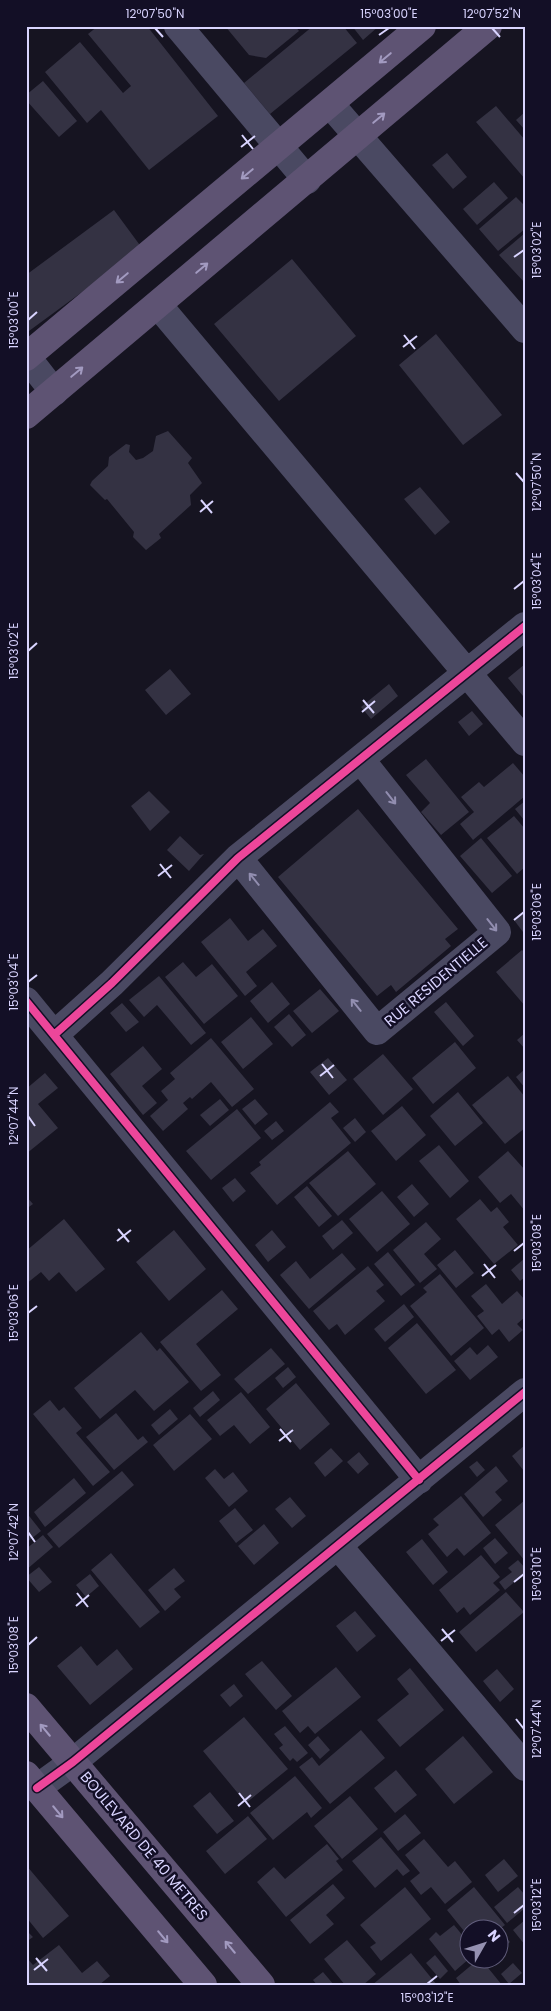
<svg xmlns="http://www.w3.org/2000/svg" width="551" height="2011" viewBox="0 0 551 2011" font-family="Poppins,sans-serif">
<style>
.building{fill:#343243}
.lines{fill:none;stroke-linecap:round;stroke-linejoin:round}
.street{stroke:#4a4962;stroke-width:28}
.primary{stroke:#5e5373;stroke-width:28}
.cycleway-casing{stroke:#130f26;stroke-width:11}
.cycleway{stroke:#ed469a;stroke-width:8}
.oneway{stroke:#a29ac0}
.oneway2{stroke:#928eb0}
.ticks{fill:none;stroke:#d9d4ff;stroke-width:2}
.labels{text-anchor:middle;stroke-width:5;stroke-linejoin:round;paint-order:stroke}
.street-label{font-size:15px;fill:#d9d4ff;stroke:#130f26}
.neatline{fill:none;stroke:#d9d4ff;stroke-width:2}
.ticks-label{font-size:12px;text-anchor:middle;fill:#d9d4ff}
</style>
<rect width="100%" height="100%" fill="#161421"/>
<path class="building" d="M98,26H147L218,116L149,170L101,110L87,123L45,72L80,42L123,93L131,86L88,34Z
M225,26H295L299,31L266,58L249,55Z
M313,26H343L357,43L270,114L244,83Z
M352,26H379L363,40Z
M43,81L77,121L59,137L26,100V95Z
M496,106L525,140V179L476,122Z
M525,112V130L516,120Z
M447,153L467,177L453,189L432,165Z
M494,182L508,198L477,225L463,209Z
M516,197L525,206V229L498,251L479,229Z
M114,210L142,248L29,331L26,328V275Z
M525,233V283L499,255Z
M292,259L356,336L279,401L214,324Z
M436,334L502,415L463,445L399,365Z
M168,431L192,458L188,463L202,483L190,495L191,505L159,534L161,538L146,550L133,537L134,532L107,499L105,500L90,485L92,481L108,466L109,457L126,444L130,445L129,452L136,460L143,458L153,451L156,436Z
M420,487L450,522L435,535L404,499Z
M525,664V695L523,696L508,678Z
M170,669L191,694L166,715L145,690Z
M389,684L398,696L371,719L361,707Z
M472,711L483,724L469,736L458,722Z
M426,759L469,812L441,835L421,812L430,803L406,775Z
M513,763L525,777V796L473,840L460,824L474,812L461,797L479,782L484,787Z
M149,791L170,812L150,831L131,806Z
M525,801V819L524,820L515,809Z
M358,809L458,929L445,939L451,946L396,992L391,985L377,996L278,877Z
M514,816L525,829V867L517,874L487,838Z
M180,836L200,855L204,854L189,871L167,850Z
M481,838L512,876L492,893L460,856Z
M525,910V930L523,932L514,920Z
M230,918L248,941L263,929L277,946L246,972L257,986L245,996L201,942Z
M522,950L525,953V1006L496,972Z
M183,962L196,977L212,964L238,996L204,1024L165,977Z
M159,976L206,1033L191,1045L157,1005L144,1017L129,1000Z
M272,982L290,1004L268,1023L250,1001Z
M320,989L339,1011L312,1033L293,1011Z
M446,1002L474,1036L463,1046L434,1012Z
M122,1003L139,1022L126,1032L110,1013Z
M289,1014L306,1035L292,1047L274,1027Z
M251,1017L273,1044L243,1069L221,1042Z
M525,1033V1049L517,1040Z
M211,1038L254,1089L232,1107L211,1082L192,1099L190,1097L183,1103L188,1109L163,1131L150,1116L168,1100L161,1091L175,1079L170,1073Z
M455,1042L476,1068L433,1104L412,1078Z
M143,1046L162,1069L142,1086L157,1103L143,1115L110,1074Z
M383,1054L413,1089L383,1115L353,1079Z
M328,1058L347,1080L329,1095L310,1072Z
M525,1069V1088L516,1077Z
M45,1073L58,1088L38,1104L58,1128L26,1154V1089Z
M508,1076L525,1097V1128L505,1144L472,1105Z
M458,1092L483,1123L455,1146L430,1116Z
M220,1099L229,1110L210,1126L200,1115Z
M255,1099L268,1114L255,1125L242,1109Z
M330,1102L339,1112L331,1118L351,1143L277,1205L250,1173L261,1165L259,1162Z
M402,1106L426,1135L396,1161L371,1131Z
M237,1109L261,1138L211,1180L186,1151Z
M355,1118L366,1132L355,1142L343,1128Z
M276,1121L284,1131L272,1140L264,1131Z
M439,1145L469,1181L450,1198L419,1161Z
M348,1151L376,1184L338,1216L309,1183Z
M508,1151L525,1170V1211L511,1194L500,1203L478,1177Z
M235,1178L246,1191L233,1202L222,1188Z
M412,1184L429,1204L414,1217L397,1197Z
M307,1186L332,1216L319,1227L294,1197Z
M382,1191L410,1224L377,1252L349,1219Z
M26,1196L33,1204L26,1209Z
M480,1199L491,1212L497,1207L509,1222L503,1227L518,1245L494,1264L456,1219Z
M64,1219L105,1269L76,1292L59,1272L49,1281L41,1272L26,1284V1251Z
M342,1220L353,1233L333,1250L322,1236Z
M426,1222L441,1239L424,1254L437,1269L420,1283L393,1250Z
M174,1230L206,1269L169,1301L136,1262Z
M272,1230L286,1247L268,1262L255,1245Z
M455,1250L474,1273L456,1288L437,1265Z
M388,1252L415,1285L401,1296L374,1264Z
M342,1253L356,1269L309,1309L280,1275L296,1261L310,1279Z
M525,1258V1277L520,1281L511,1270Z
M368,1266L384,1285L376,1291L385,1301L345,1335L337,1324L329,1330L313,1311Z
M440,1274L484,1328L451,1356L410,1306L427,1292L423,1288Z
M486,1284L502,1304L517,1291L525,1300V1317L517,1324L523,1330L509,1342L499,1329L492,1335L477,1316L484,1311L471,1296Z
M222,1290L238,1309L196,1344L221,1375L201,1391L160,1342Z
M404,1304L414,1317L385,1342L374,1329Z
M417,1323L456,1370L426,1394L388,1348Z
M141,1332L157,1351L160,1348L189,1382L154,1411L135,1390L100,1419L74,1388Z
M488,1345L498,1357L470,1380L454,1361L470,1347L477,1355Z
M271,1348L285,1364L248,1394L234,1379Z
M288,1367L296,1377L283,1388L275,1378Z
M296,1383L330,1424L300,1450L266,1409Z
M213,1391L220,1400L200,1417L193,1408Z
M241,1392L270,1427L250,1444L234,1425L220,1436L207,1420Z
M50,1400L59,1411L64,1407L82,1428L76,1433L110,1472L93,1486L33,1414Z
M170,1409L178,1419L159,1435L151,1425Z
M116,1413L138,1440L143,1436L148,1442L114,1470L86,1437Z
M190,1414L212,1439L174,1471L153,1445Z
M525,1445V1470L524,1471L512,1456Z
M331,1448L343,1461L325,1477L314,1463Z
M359,1452L369,1464L358,1474L347,1462Z
M477,1461L485,1470L477,1477L469,1467Z
M496,1466L508,1481L495,1492L502,1500L483,1517L464,1494Z
M215,1469L224,1479L233,1472L248,1491L229,1507L205,1478Z
M122,1471L134,1485L59,1548L47,1534Z
M74,1478L86,1493L45,1527L34,1512Z
M461,1496L491,1533L464,1556L457,1548L447,1557L428,1534L439,1525L433,1519Z
M290,1497L306,1516L292,1528L275,1509Z
M525,1500V1561L495,1525Z
M235,1508L253,1530L236,1543L219,1521Z
M26,1512L41,1531L26,1543Z
M264,1524L279,1543L254,1565L238,1546Z
M43,1535L53,1547L26,1570V1549Z
M495,1538L508,1553L495,1564L483,1548Z
M422,1539L448,1572L433,1585L406,1552Z
M111,1553L160,1612L140,1628L91,1570Z
M481,1555L500,1577L493,1583L500,1590L470,1615L464,1607L457,1613L439,1590Z
M518,1560L525,1568V1573L505,1590L499,1582L512,1572L508,1568Z
M39,1567L52,1582L39,1592L26,1577Z
M174,1568L185,1581L174,1589L181,1597L165,1611L148,1590Z
M90,1574L99,1586L86,1597L76,1585Z
M506,1592L524,1612L476,1652L459,1632Z
M355,1611L376,1636L357,1652L336,1626Z
M81,1646L97,1666L117,1649L133,1669L90,1705L57,1666Z
M262,1661L292,1696L276,1710L245,1674Z
M336,1667L361,1697L315,1734L308,1726L300,1733L282,1711Z
M410,1668L444,1710L400,1747L377,1720L409,1694L397,1679Z
M497,1669L514,1689L500,1702L483,1681Z
M234,1684L243,1696L230,1707L220,1695Z
M244,1717L288,1769L246,1803L203,1751Z
M285,1726L308,1753L297,1762L293,1758L290,1761L279,1748L283,1745L274,1734Z
M361,1730L385,1758L330,1804L299,1767L312,1757L319,1766Z
M318,1736L330,1750L320,1759L308,1745Z
M463,1736L493,1772L454,1804L425,1769Z
M396,1770L417,1795L395,1813L374,1788Z
M295,1776L322,1808L311,1818L307,1812L273,1840L250,1813Z
M210,1792L234,1821L217,1834L193,1806Z
M350,1796L378,1829L342,1859L314,1826Z
M405,1814L421,1833L398,1851L383,1832Z
M248,1816L267,1839L225,1874L206,1851Z
M381,1837L410,1871L403,1876L397,1869L375,1888L352,1861Z
M424,1839L448,1867L455,1861L472,1882L445,1904L431,1887L421,1895L410,1881L420,1873L405,1855Z
M327,1844L339,1859L336,1861L343,1870L286,1917L257,1882L274,1867L285,1879Z
M504,1859L518,1876L498,1892L485,1875Z
M26,1865L69,1916L43,1938L26,1917Z
M333,1884L345,1898L326,1915L334,1924L310,1944L290,1920Z
M405,1887L431,1919L381,1961L370,1947L376,1943L360,1925Z
M474,1887L505,1925L498,1930L468,1928V1936L447,1910Z
M518,1887L525,1895V1908L507,1923L494,1907Z
M525,1920V1945L513,1930Z
M454,1925L468,1942L470,1958L455,1971L429,1939L436,1932L440,1936Z
M26,1930L33,1937L26,1942Z
M502,1932L510,1942L498,1952V1935Z
M347,1940L376,1974L363,1985H345L324,1959Z
M59,1945L82,1973L97,1961L110,1976L99,1985H26V1957L33,1965Z
M411,1953L437,1985H372Z
M435,1955L448,1971L440,1979L426,1963Z
M480,1958L502,1985H461L456,1978Z
M513,1963L522,1973L509,1984L501,1974Z
M323,1972L334,1985H317L313,1980Z"/>
<g class="lines">
<path class="street" d="M178,26L307,180
M330,104L525,329
M158,305L525,742
M26,356L54,392
M238,858L377,1031L497,932L361,760
M26,1001L419,1480
M54,1035L112,983L238,858L525,626
M339,1547L525,1767
M37,1788L73,1762L525,1392"/>
<path class="primary" d="M26,357L422,26
M26,415L488,26
M26,1707L261,1985
M26,1775L203,1985"/>
<defs>
<path id="cycleway" d="M26,1001L419,1480
M54,1035L112,983L238,858L525,626
M37,1788L73,1762L525,1392"/>
</defs>
<use href="#cycleway" class="cycleway-casing"/>
<use href="#cycleway" class="cycleway"/>
</g>
<defs><path id="oneway-shaft" d="M-6 0H5M1.5-3L5.5 0L1.5 3" fill="none" stroke-width="1.6" stroke-linecap="round" stroke-linejoin="round" transform="scale(1.25)"/></defs>
<g class="oneway">
<use href="#oneway-shaft" transform="translate(385 58) rotate(140)"/>
<use href="#oneway-shaft" transform="translate(379 118) rotate(-40)"/>
<use href="#oneway-shaft" transform="translate(247 174) rotate(140)"/>
<use href="#oneway-shaft" transform="translate(202 268) rotate(-40)"/>
<use href="#oneway-shaft" transform="translate(122 278) rotate(140)"/>
<use href="#oneway-shaft" transform="translate(77 372) rotate(-40)"/>
<use href="#oneway-shaft" transform="translate(45 1730) rotate(-130)"/>
<use href="#oneway-shaft" transform="translate(58 1812) rotate(50)"/>
<use href="#oneway-shaft" transform="translate(163 1937) rotate(50)"/>
<use href="#oneway-shaft" transform="translate(230 1947) rotate(-130)"/>
</g>
<g class="oneway2">
<use href="#oneway-shaft" transform="translate(391 798) rotate(52)"/>
<use href="#oneway-shaft" transform="translate(254 879) rotate(-129)"/>
<use href="#oneway-shaft" transform="translate(492 925) rotate(52)"/>
<use href="#oneway-shaft" transform="translate(356 1005) rotate(-129)"/>
</g>
<path class="ticks" d="M155,28L163,37M492,28L500,37M379,35L389,28M242,135L253,149M241,147L255,136M514,257L524,250M28,320L37,312M404,335L415,349M403,347L417,336M516,473L524,482M201,500L212,513M200,512L213,501M514,589L524,581M28,651L37,643M363,700L374,713M362,712L375,701M160,864L171,878M158,876L172,865M514,920L524,912M28,982L37,975M322,1064L333,1078M320,1076L334,1065M28,1116L35,1126M118,1229L129,1242M117,1241L131,1230M514,1251L524,1243M484,1264L495,1278M482,1276L496,1265M28,1313L37,1306M280,1429L291,1442M279,1441L293,1430M28,1532L35,1542M514,1582L524,1574M77,1593L88,1607M76,1606L89,1595M442,1629L453,1642M441,1641L455,1630M28,1645L37,1637M516,1719L524,1729M239,1793L250,1807M238,1806L251,1795M514,1913L524,1905M36,1958L47,1971M34,1970L48,1959M427,1984L437,1976"/>
<g class="labels">
<g class="street-label">
<text transform="translate(436 982) rotate(-40)" y="5">RUE RESIDENTIELLE</text>
<text transform="translate(144 1846) rotate(50)" y="5">BOULEVARD DE 40 METRES</text>
</g>
</g>
<rect width="551" height="2011" fill="none" stroke="#130f26" stroke-width="55"/>
<g transform="translate(484 1944) rotate(51)"><circle r="24" fill="#130f26" stroke="#625e7d"/>
<path d="M0-4L9 19L0 12L-9 19Z" fill="#9591b1"/>
<text y="-8" font-size="14" font-weight="bold" text-anchor="middle" fill="#d9d4ff">N</text>
</g>
<rect x="28" y="28" width="496" height="1956" class="neatline"/>
<g class="ticks-label">
<text x="155" y="18">12°07'50"N</text>
<text x="389" y="18">15°03'00"E</text>
<text x="492" y="18">12°07'52"N</text>
<text transform="translate(537 250) rotate(-90)" y="4">15°03'02"E</text>
<text transform="translate(14 320) rotate(-90)" y="4">15°03'00"E</text>
<text transform="translate(537 482) rotate(-90)" y="4">12°07'50"N</text>
<text transform="translate(537 581) rotate(-90)" y="4">15°03'04"E</text>
<text transform="translate(14 651) rotate(-90)" y="4">15°03'02"E</text>
<text transform="translate(537 912) rotate(-90)" y="4">15°03'06"E</text>
<text transform="translate(14 982) rotate(-90)" y="4">15°03'04"E</text>
<text transform="translate(14 1116) rotate(-90)" y="4">12°07'44"N</text>
<text transform="translate(537 1243) rotate(-90)" y="4">15°03'08"E</text>
<text transform="translate(14 1313) rotate(-90)" y="4">15°03'06"E</text>
<text transform="translate(14 1532) rotate(-90)" y="4">12°07'42"N</text>
<text transform="translate(537 1574) rotate(-90)" y="4">15°03'10"E</text>
<text transform="translate(14 1645) rotate(-90)" y="4">15°03'08"E</text>
<text transform="translate(537 1729) rotate(-90)" y="4">12°07'44"N</text>
<text transform="translate(537 1905) rotate(-90)" y="4">15°03'12"E</text>
<text x="427" y="2002">15°03'12"E</text>
</g>
</svg>
